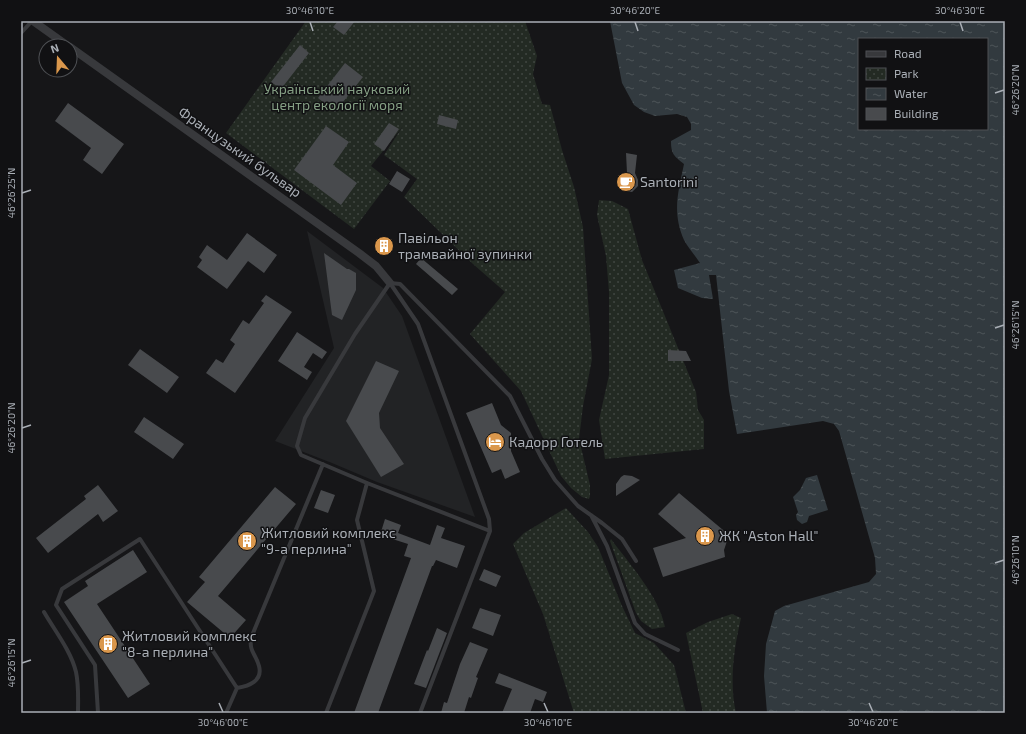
<svg xmlns="http://www.w3.org/2000/svg" width="1026" height="734" viewBox="0 0 1026 734" font-family="'Exo 2',sans-serif">
<defs>
<pattern id="park-dots" width="8" height="8" patternUnits="userSpaceOnUse"><rect width="8" height="8" fill="#232a23"/><path d="M2 2h.1M6 6h.1" fill="none" stroke="#404641" stroke-width="1.8" stroke-linecap="round"/></pattern>
<pattern id="water-ripples" width="26" height="14" patternUnits="userSpaceOnUse"><rect width="26" height="14" fill="#323a3f"/><path d="M2 4q2-2 4 0t4 0M15 11q2-2 4 0t4 0" fill="none" stroke="#4d5458"/></pattern>
</defs>
<rect width="100%" height="100%" fill="#161618"/>
<path fill="#222325" d="M307 231 383 288 402 316 475 517 377 482 332 463 275 441 334 348Z"/>
<path fill="url(#park-dots)" d="M306 21H525L537 56 533 74 542 104 550 105 562 150 574 187 583 227 592 359 583 406 579 439 590 485V496L589 499 582 497 571 488 561 476 521 391 470 334 505 292 473 264 404 197 417 179 384 155 403 126 371 166 390 181 354 229 226 133Z
M599 200 612 201 628 209 642 260 696 392 698 410 704 420V449L605 459 599 420 609 375V292L606 256 597 215Z
M566 508 588 532 598 547 622 606 635 633 654 643 674 665 686 713H574L543 614 513 544 524 533Z
M611 539C630 565 659 596 665 627L652 629 641 621 636 613 610 541Z
M732 614 741 618C734 648 729 682 736 713H703L686 633 708 622Z"/>
<path fill="url(#water-ripples)" fill-rule="evenodd" d="M610 21H1005V713H767L764 676 766 644 775 611 784 606 869 582 876 574 875 558 839 431 834 424 823 421 737 434 729 391 716 275H709L713 299 702 298 678 288 674 270 700 263C695 255 688 248 684 240 672 212 678 193 684 164 674 156 671 154 671 141L691 130V124L687 117 677 114 655 116 644 112 634 105 622 83ZM859 39H987V129H859Z
M817 475 828 510 809 516 807 522 802 524 797 520 796 515 798 512 793 497 800 490 806 478Z"/>
<path fill="#484a4d" d="M338 21H355L344 35 333 27Z
M300 45 309 53 281 89 271 82Z
M345 63 363 77 335 112 318 98Z
M68 103 124 144 102 174 83 160 91 148 55 121Z
M439 115 458 120 456 129 437 124Z
M389 123 399 129 384 151 374 144Z
M326 126 349 142 333 165 357 183 341 205 294 170Z
M626 153 637 155 635 173 638 180V186L632 192 626 191 621 186 623 175 627 173Z
M397 171 410 179 402 192 389 184Z
M247 233 277 255 264 273 248 261 227 289 197 267 202 260 199 257 207 245 227 260Z
M324 253 347 269H349L356 273V290L342 320 332 315Z
M421 258 458 289 452 295 416 264Z
M266 295 292 312 235 393 206 373 216 359 223 363 235 344 230 340 243 320 249 324 264 303 261 301Z
M297 332 327 352 322 359 313 353 304 367 312 372 307 380 278 361Z
M140 349 179 377 167 393 128 365Z
M668 350 686 351 691 361H668Z
M376 361 399 371 379 413 380 428 404 464 381 477 346 421Z
M492 403 501 425 511 433V451L520 472 505 479 501 469 492 473 466 413Z
M144 417 184 444 173 459 134 432Z
M624 475 632 476 640 480 616 496V484L621 477Z
M98 485 118 511 103 522 98 514 48 553 36 538 86 499 84 496Z
M275 487 296 504 218 596 246 620 230 638 187 602 205 582 199 577Z
M321 490 335 495 328 513 314 508Z
M679 493 729 535 724 550 725 557 663 577 653 548 686 538 658 514Z
M385 519 401 525 398 533 430 545 437 525 445 528 441 538 465 546 457 568 436 560 433 566H432L378 713H354L411 558 404 556 408 544 380 535Z
M133 550 147 572 97 604 150 684 128 698 64 602 88 586 85 581Z
M484 569 501 576 496 587 479 580Z
M480 608 501 615 493 636 472 628Z
M437 628 447 633 426 688 414 684 427 650 428 651Z
M470 642 488 649 476 677 478 678 471 698 469 697 464 713H441L444 702 447 703 460 664Z
M499 673 547 692 543 702 535 699 530 713H502L512 689 495 683Z"/>
<g fill="none" stroke-linecap="round" stroke-linejoin="round">
<path stroke="#38393c" stroke-width="4" d="M21 33 32 21
M390 283 418 324 489 519 490 531 420 713
M390 283 355 334 305 418 297 446 301 455 367 483 490 531
M390 283 400 284 510 396 542 459 555 480 578 506 602 523 622 539 636 561
M591 515 607 546 635 623 645 634 678 650
M44 612C55 631 71 651 76 672 79 686 78 700 78 713
M237 688C249 686 263 681 259 666 256 654 249 652 251 638L323 464
M98 713 95 665 56 605 62 589 140 539 237 688
M226 713 237 688
M326 713 374 591 357 520 367 483"/>
<path stroke="#38393c" stroke-width="8" d="M33 21 68 46
M70 47 359 253 376 266 390 283"/>
</g>
<path fill="none" stroke="#aaafb6" stroke-width="1.5" d="M310 22 313 31M635 22 638 31M960 22 963 31M995 93 1004 90M22 193 31 190M995 328 1004 325M22 428 31 425M995 563 1004 560M22 663 31 660M219 703 223 712M544 703 548 712M869 703 873 712"/>
<defs>
<symbol id="cafe-disc" viewBox="-11 -11 22 22"><circle r="9.5" fill="#da974c" stroke="#111113"/><path d="M-5.5-4.5H6V0H3Q3 3.5 0 3.5H-2.5Q-5.5 3.5-5.5 0ZM3-3.2v2h1.7v-2ZM-6 4.5H4V6H-6Z" fill="#fff"/></symbol>
<symbol id="building-disc" viewBox="-11 -11 22 22"><circle r="9.5" fill="#da974c" stroke="#111113"/><path d="M-4-6H4V6H1V3H-1V6H-4ZM-2.5-4.3h1.7v1.8h-1.7ZM.8-4.3h1.7v1.8H.8ZM-2.5-1h1.7V.8h-1.7ZM.8-1h1.7V.8H.8Z" fill="#fff"/></symbol>
<symbol id="hotel-disc" viewBox="-11 -11 22 22"><circle r="9.5" fill="#da974c" stroke="#111113"/><path d="M-6-4.5h1.5V1H6V5H4.5V3h-9V5H-6ZM-4 0a1.8 1.8 0 1 1 3.6 0ZM.5 0V-2.5h3Q6-2.5 6 0Z" fill="#fff"/></symbol>
</defs>
<g fill-rule="evenodd">
<use href="#cafe-disc" x="615" y="171" width="22" height="22"/>
<use href="#building-disc" x="373" y="235" width="22" height="22"/>
<use href="#hotel-disc" x="484" y="431" width="22" height="22"/>
<use href="#building-disc" x="694" y="525" width="22" height="22"/>
<use href="#building-disc" x="236" y="530" width="22" height="22"/>
<use href="#building-disc" x="97" y="633" width="22" height="22"/>
</g>
<g text-anchor="middle" stroke-width="3" stroke-linejoin="round" paint-order="stroke">
<g font-size="14" fill="#859f84" stroke="#111113">
<text x="337" y="94">Український науковий<tspan x="337" dy="16">центр екології моря</tspan></text>
</g>
<g font-size="14" fill="#aaafb6" stroke="#111113">
<text transform="translate(240 152) rotate(35)" y="5">Французький бульвар</text>
</g>
<g font-size="14" fill="#aaafb6" stroke="#111113" text-anchor="start">
<text x="640" y="187">Santorini</text>
<text x="398" y="243">Павільон<tspan x="398" dy="16">трамвайної зупинки</tspan></text>
<text x="509" y="447">Кадорр Готель</text>
<text x="261" y="538">Житловий комплекс<tspan x="261" dy="16">"9-а перлина"</tspan></text>
<text x="719" y="541">ЖК "Aston Hall"</text>
<text x="122" y="641">Житловий комплекс<tspan x="122" dy="16">"8-а перлина"</tspan></text>
</g>
</g>
<rect width="1026" height="734" fill="none" stroke="#111113" stroke-width="44"/>
<rect x="858" y="38" width="130" height="92" fill="#111113" stroke="#4e5054"/>
<rect x="866" y="51" width="20" height="6" fill="#38393c" stroke="#4e5054"/>
<text x="894" y="58" font-size="12" fill="#aaafb6">Road</text>
<rect x="866" y="68" width="20" height="12" fill="url(#park-dots)" stroke="#4e5054"/>
<text x="894" y="78" font-size="12" fill="#aaafb6">Park</text>
<rect x="866" y="88" width="20" height="12" fill="url(#water-ripples)" stroke="#4e5054"/>
<text x="894" y="98" font-size="12" fill="#aaafb6">Water</text>
<rect x="866" y="108" width="20" height="12" fill="#484a4d" stroke="#4e5054"/>
<text x="894" y="118" font-size="12" fill="#aaafb6">Building</text>
<g transform="translate(58 58) rotate(341)"><circle r="19" fill="#111113" stroke="#4e5054"/>
<path d="M0-3L7 15L0 10L-7 15Z" fill="#da974c"/>
<text y="-6" font-size="11" font-weight="bold" text-anchor="middle" fill="#aaafb6">N</text>
</g>
<rect x="22" y="22" width="982" height="690" fill="none" stroke="#aaafb6" stroke-width="1.5"/>
<g font-size="10" text-anchor="middle" fill="#aaafb6">
<text x="310" y="14">30°46'10"E</text>
<text x="635" y="14">30°46'20"E</text>
<text x="960" y="14">30°46'30"E</text>
<text transform="translate(1015 90) rotate(-90)" y="4">46°26'20"N</text>
<text transform="translate(11 193) rotate(-90)" y="4">46°26'25"N</text>
<text transform="translate(1015 325) rotate(-90)" y="4">46°26'15"N</text>
<text transform="translate(11 428) rotate(-90)" y="4">46°26'20"N</text>
<text transform="translate(1015 560) rotate(-90)" y="4">46°26'10"N</text>
<text transform="translate(11 663) rotate(-90)" y="4">46°26'15"N</text>
<text x="223" y="726">30°46'00"E</text>
<text x="548" y="726">30°46'10"E</text>
<text x="873" y="726">30°46'20"E</text>
</g>
</svg>
